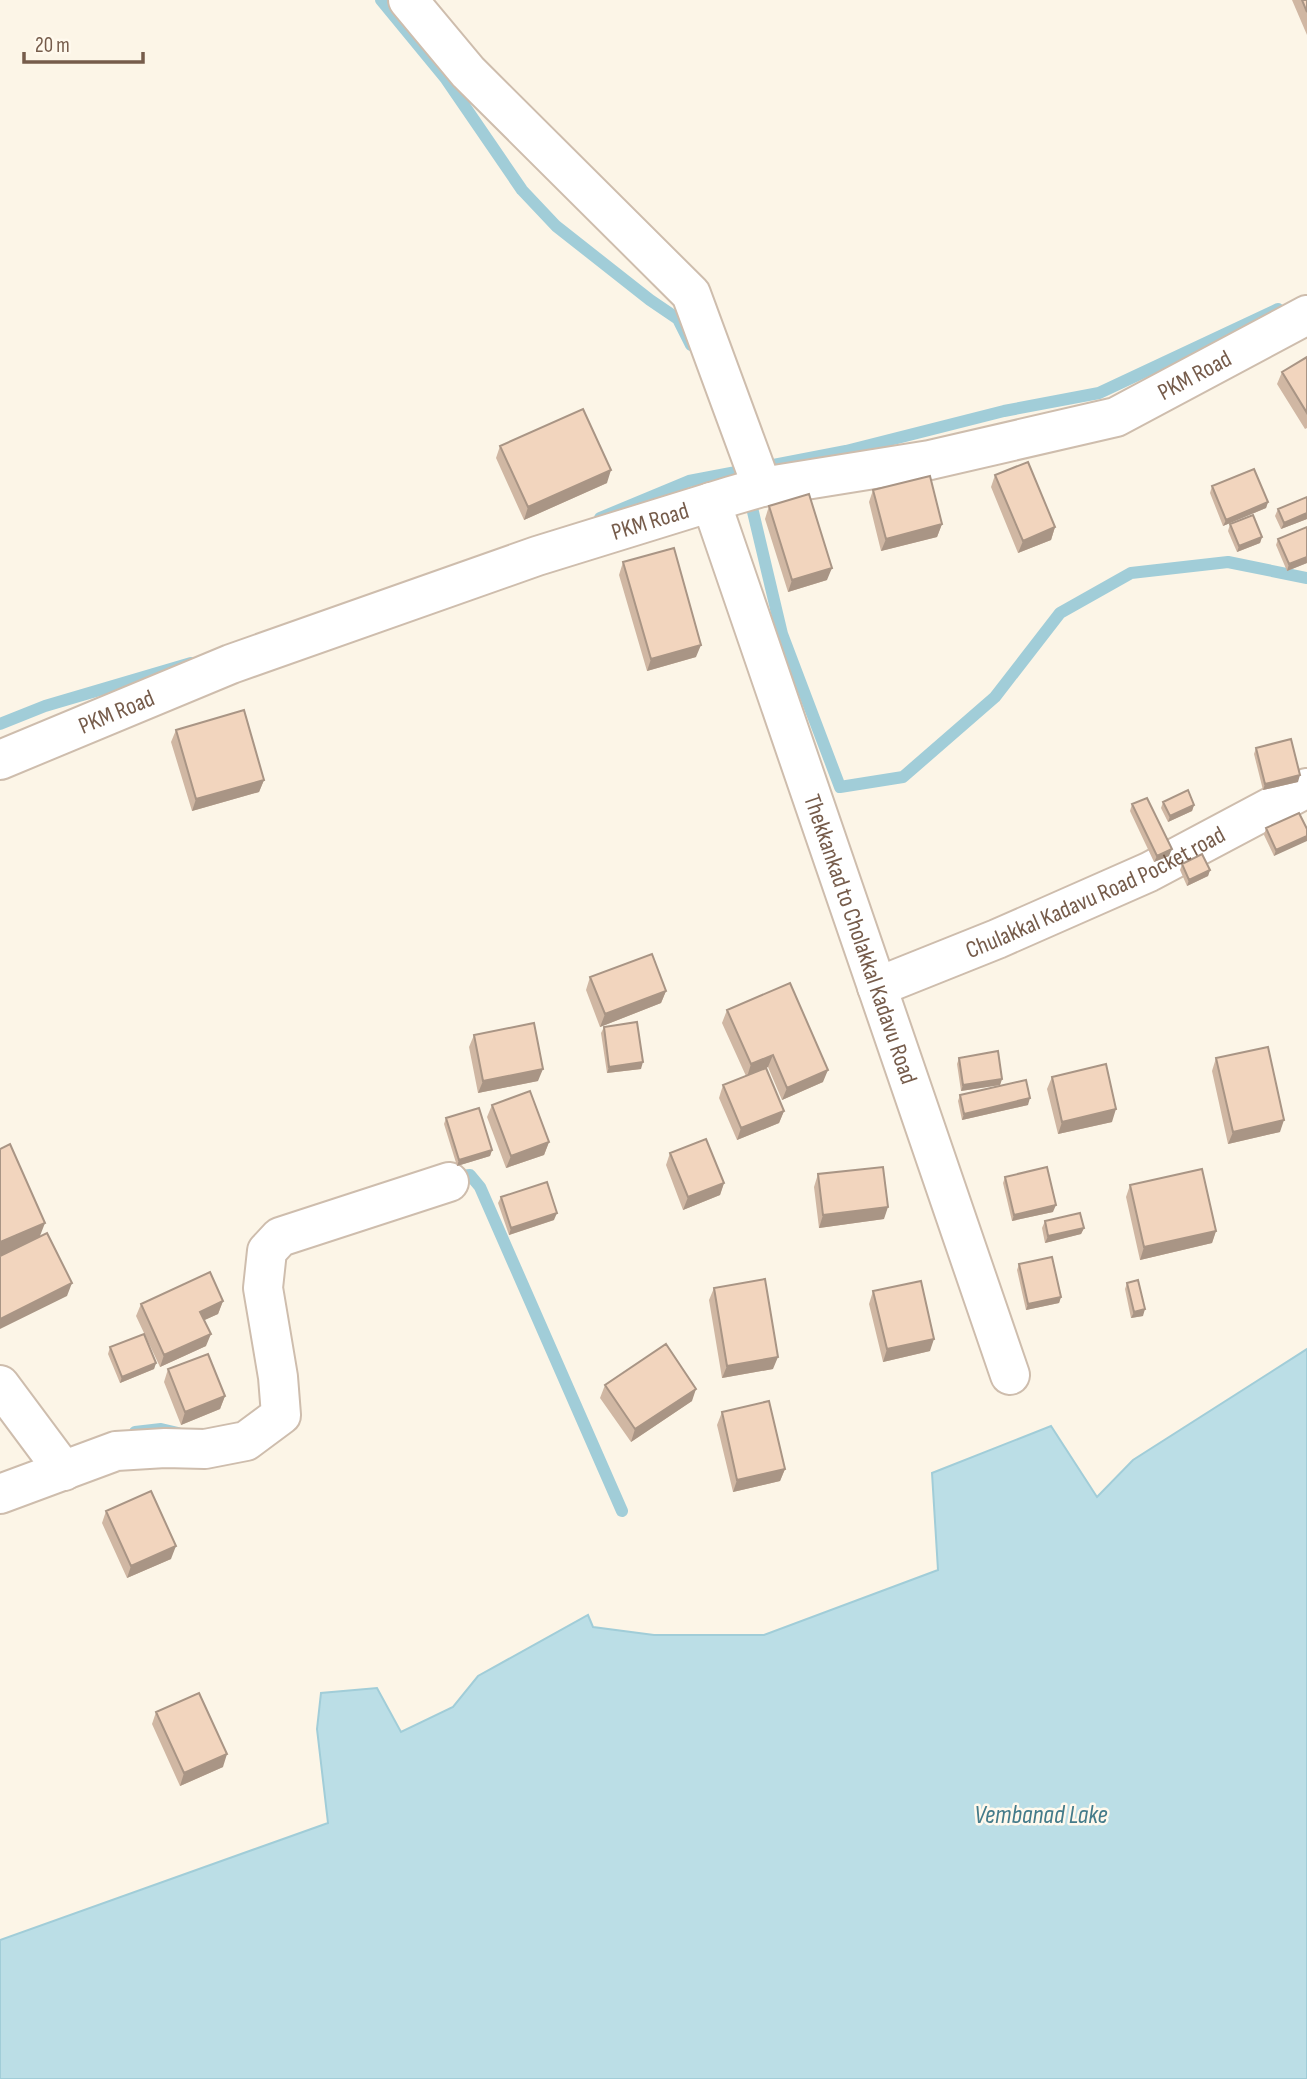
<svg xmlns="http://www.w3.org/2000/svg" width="1307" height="2079" viewBox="0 0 1307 2079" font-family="'Sofia Sans Condensed',sans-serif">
<rect width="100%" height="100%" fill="#fcf5e7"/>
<path fill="#bbdee6" stroke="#a1cdd8" stroke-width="2" d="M1307 1349V2079H0V1940L328 1823 317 1729 321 1693 377 1688 401 1732 453 1707 478 1676 588 1615 593 1627 654 1635H764L938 1570 932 1473 1051 1426 1097 1497 1133 1460Z"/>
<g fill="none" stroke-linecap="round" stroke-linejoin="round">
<path stroke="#a1cdd8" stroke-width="12" d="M381 0 446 79 522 190 556 226 650 300 678 319 691 345
M749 495 782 634 840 787 903 777 995 697 1060 613 1131 573 1228 562 1307 578
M600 518 689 481 846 451 1004 411 1099 393 1278 309
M0 724 45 706 191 663
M451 1177 470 1175 480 1187 622 1511
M135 1432 161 1429 178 1433"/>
<defs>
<g id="minor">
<path d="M408 0 468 72 691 294 762 487"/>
<path id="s1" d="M711 502 1010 1375"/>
<path id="s2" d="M0 760 231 664 537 556 731 496 762 487 930 460 1116 417 1307 315"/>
<path id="s3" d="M877 987 997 939 1149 872 1307 788"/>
<path d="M0 1385 64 1471"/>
<path d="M0 1494 116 1451 165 1448 205 1449 246 1441 281 1415 278 1377 263 1288 267 1251 280 1237 449 1182"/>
</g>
</defs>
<use href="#minor" stroke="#cebdad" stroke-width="42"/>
<use href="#minor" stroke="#fff" stroke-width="38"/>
</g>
<path fill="#d0b7a3" d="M1292 0H1307V35Z
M1307 357V428L1305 429 1277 384 1282 372Z
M500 446 607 483 524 520 496 458Z
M995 475 1055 527 1051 540 1018 553 991 487Z
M1212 486 1268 502 1266 508 1223 526 1210 493Z
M873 490 942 524 937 537 881 551 869 502Z
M1307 497V519L1281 529 1275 516 1278 509Z
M769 506 827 580 788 592 765 519Z
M1230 524 1262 537 1260 543 1237 552 1228 531Z
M1307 527V563L1287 571 1276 545 1278 539Z
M623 562 696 657 647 671 619 575Z
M176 730 264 780 259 792 192 811 171 742Z
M1256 748 1298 782 1263 790 1254 754Z
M1163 802 1194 805 1192 811 1168 822 1161 808Z
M1132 804 1169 856 1154 862 1130 811Z
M1266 828 1307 829 1274 856 1264 835Z
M1182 864 1210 870 1208 876 1187 886 1180 870Z
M590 977 666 991 661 1003 600 1027 586 990Z
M727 1010 823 1082 782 1100 768 1067 766 1068 784 1111 779 1123 737 1140 719 1098 723 1085 746 1076 722 1023Z
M604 1027 641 1069 607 1073 601 1033Z
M474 1035 538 1081 478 1093 469 1047Z
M959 1058 1002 1079 1000 1085 961 1091 957 1064Z
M1216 1058 1280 1132 1228 1144 1212 1071Z
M1052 1077 1112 1122 1058 1134 1047 1089Z
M960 1095 1028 1105 962 1120 958 1101Z
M492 1105 549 1142 544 1155 506 1168 487 1117Z
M446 1118 492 1150 490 1156 457 1166 444 1124Z
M670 1153 724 1183 720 1195 683 1210 666 1165Z
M818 1174 884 1219 819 1228 814 1187Z
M1005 1177 1053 1212 1012 1221 1003 1183Z
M1130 1185 1216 1231 1212 1243 1140 1260 1126 1197Z
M501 1197 554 1220 509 1235 498 1203Z
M1045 1221 1084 1228 1081 1234 1045 1243 1042 1228Z
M1019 1264 1061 1297 1059 1303 1026 1310 1017 1270Z
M1127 1283 1143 1316 1131 1318 1125 1289Z
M714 1288 773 1369 722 1378 709 1300Z
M873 1291 930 1351 883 1362 869 1304Z
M223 1301 218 1314 204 1320 206 1346 160 1367 136 1316 141 1304Z
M110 1347 156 1363 154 1369 120 1383 108 1354Z
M168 1369 225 1396 220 1409 181 1425 164 1382Z
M605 1385 692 1401 631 1442 600 1398Z
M722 1412 785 1469 780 1481 733 1492 717 1425Z
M106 1511 171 1559 127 1578 102 1523Z
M156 1712 223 1767 180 1786 152 1724Z"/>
<path fill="#a99585" d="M611 470 607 483 524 520 528 507Z
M1268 502 1266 508 1223 526 1226 520Z
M1307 513V519L1281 529 1284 523Z
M942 524 937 537 881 551 886 539Z
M1055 527 1051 540 1018 553 1023 541Z
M1262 537 1260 543 1237 552 1239 546Z
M1307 557V563L1287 571 1289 564Z
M832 568 827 580 788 592 792 580Z
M701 645 696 657 647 671 651 659Z
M1300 775 1298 782 1263 790 1265 784Z
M264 780 259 792 192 811 196 799Z
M1194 805 1192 811 1168 822 1170 816Z
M1307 836V841L1274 856 1276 850Z
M1172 849 1169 856 1154 862 1157 856Z
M1210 870 1208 876 1187 886 1189 880Z
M666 991 661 1003 600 1027 605 1014Z
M773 1055 768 1067 747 1077 751 1064Z
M643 1062 641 1069 607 1073 609 1067Z
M543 1069 538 1081 478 1093 483 1081Z
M828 1070 823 1082 782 1100 787 1088Z
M1002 1079 1000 1085 961 1091 963 1085Z
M1030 1098 1028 1105 962 1120 964 1114Z
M1116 1109 1112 1122 1058 1134 1062 1122Z
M784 1111 779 1123 737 1140 741 1128Z
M1284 1120 1280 1132 1228 1144 1233 1132Z
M549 1142 544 1155 506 1168 511 1156Z
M492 1150 490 1156 457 1166 459 1160Z
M724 1183 720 1195 683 1210 688 1197Z
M1056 1205 1053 1212 1012 1221 1014 1215Z
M888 1207 884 1219 819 1228 823 1215Z
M557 1213 554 1220 509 1235 511 1228Z
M45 1223 38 1241 0 1257V1242Z
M1084 1228 1081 1234 1045 1243 1048 1236Z
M1216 1231 1212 1243 1140 1260 1144 1247Z
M72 1283 67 1296 0 1329V1319Z
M1061 1297 1059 1303 1026 1310 1028 1304Z
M223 1301 218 1314 196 1324 200 1312Z
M1145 1309 1143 1316 1131 1318 1134 1312Z
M211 1334 206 1346 160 1367 164 1355Z
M934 1339 930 1351 883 1362 887 1349Z
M778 1357 773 1369 722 1378 727 1366Z
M156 1363 154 1369 120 1383 122 1377Z
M696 1389 692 1401 631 1442 635 1429Z
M225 1396 220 1409 181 1425 185 1412Z
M785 1469 780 1481 733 1492 737 1480Z
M176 1546 171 1559 127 1578 131 1566Z
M227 1754 223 1767 180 1786 184 1773Z"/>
<path fill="#f2d5be" stroke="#a99585" stroke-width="2" d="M1302 0H1307V12Z
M1307 357V413L1282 372Z
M583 409 611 470 528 507 500 446Z
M1028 462 1055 527 1023 541 995 475Z
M1254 469 1268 502 1226 520 1212 486Z
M930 476 942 524 886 539 873 490Z
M809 494 832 568 792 580 769 506Z
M1307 497V513L1284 523 1278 509Z
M1253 515 1262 537 1239 546 1230 524Z
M1307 527V557L1289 564 1278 539Z
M674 548 701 645 651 659 623 562Z
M244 710 264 780 196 799 176 730Z
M1291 739 1300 775 1265 784 1256 748Z
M1188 790 1194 805 1170 816 1163 802Z
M1147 798 1172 849 1157 856 1132 804Z
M1299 813 1307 829V836L1276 850 1266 828Z
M1202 854 1210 870 1189 880 1182 864Z
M652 954 666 991 605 1014 590 977Z
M790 983 828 1070 787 1088 773 1055 751 1064 727 1010Z
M637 1022 643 1062 609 1067 604 1027Z
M534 1023 543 1069 483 1081 474 1035Z
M1268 1047 1284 1120 1233 1132 1216 1058Z
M998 1051 1002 1079 963 1085 959 1058Z
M1106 1064 1116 1109 1062 1122 1052 1077Z
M766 1068 784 1111 741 1128 723 1085Z
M1026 1080 1030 1098 964 1114 960 1095Z
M530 1091 549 1142 511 1156 492 1105Z
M479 1108 492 1150 459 1160 446 1118Z
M706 1139 724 1183 688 1197 670 1153Z
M10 1144 45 1223 0 1242V1149Z
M883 1167 888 1207 823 1215 818 1174Z
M1047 1167 1056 1205 1014 1215 1005 1177Z
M1202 1169 1216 1231 1144 1247 1130 1185Z
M547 1182 557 1213 511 1228 501 1197Z
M1080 1213 1084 1228 1048 1236 1045 1221Z
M47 1233 72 1283 0 1319V1256Z
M1052 1257 1061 1297 1028 1304 1019 1264Z
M210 1272 223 1301 200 1312 211 1334 164 1355 141 1304Z
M765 1279 778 1357 727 1366 714 1288Z
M1138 1280 1145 1309 1134 1312 1127 1283Z
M921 1281 934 1339 887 1349 873 1291Z
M144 1334 156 1363 122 1377 110 1347Z
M666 1344 696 1389 635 1429 605 1385Z
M208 1354 225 1396 185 1412 168 1369Z
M769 1401 785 1469 737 1480 722 1412Z
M151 1491 176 1546 131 1566 106 1511Z
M199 1693 227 1754 184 1773 156 1712Z"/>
<g text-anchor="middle" stroke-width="5" stroke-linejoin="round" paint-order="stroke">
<g font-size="24" fill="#765c4b" stroke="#fff9ed">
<text dy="8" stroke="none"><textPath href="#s2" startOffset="1260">PKM Road</textPath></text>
<text dy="8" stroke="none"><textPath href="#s2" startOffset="693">PKM Road</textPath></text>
<text dy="8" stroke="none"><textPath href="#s2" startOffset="126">PKM Road</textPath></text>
<text dy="8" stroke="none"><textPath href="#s3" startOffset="238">Chulakkal Kadavu Road Pocket road</textPath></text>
<text dy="8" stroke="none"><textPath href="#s1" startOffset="462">Thekkankad to Cholakkal Kadavu Road</textPath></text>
</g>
<g font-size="26" font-style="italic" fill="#447b8a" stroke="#fff9ed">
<text x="1041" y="1823">Vembanad Lake</text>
</g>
</g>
<path d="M24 52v10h119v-10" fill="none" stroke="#765c4b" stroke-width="3.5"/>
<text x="35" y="52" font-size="21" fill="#765c4b" stroke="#fff9ed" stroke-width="5" paint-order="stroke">20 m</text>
</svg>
